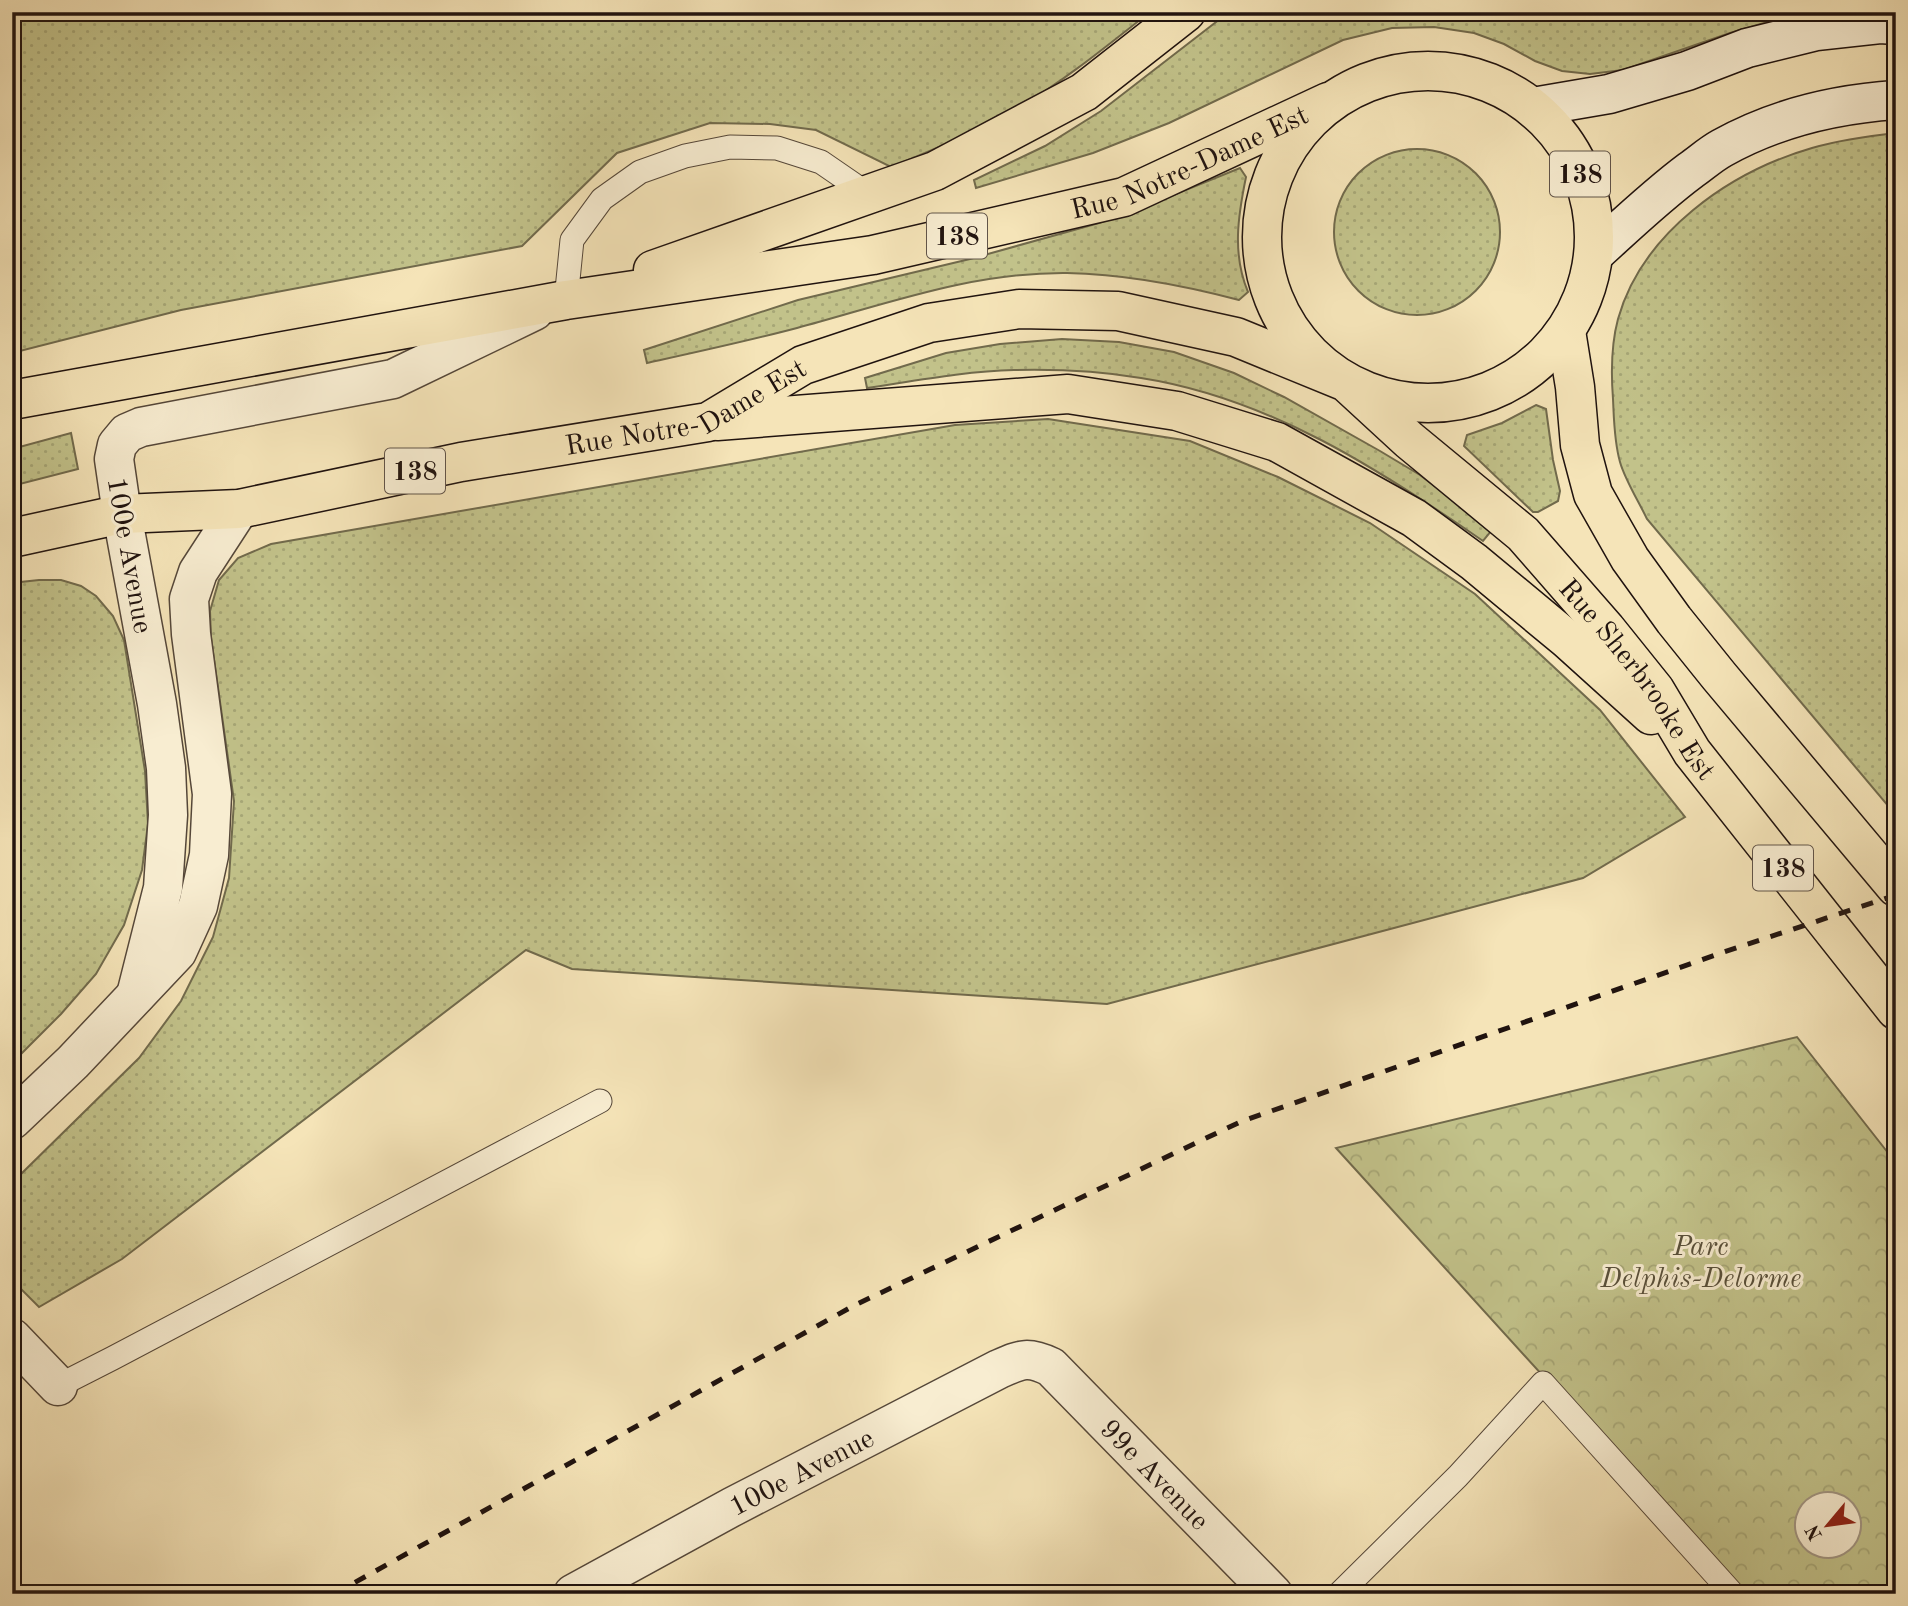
<svg xmlns="http://www.w3.org/2000/svg" width="1908" height="1606" viewBox="0 0 1908 1606" font-family="'Old Standard TT',serif">
<defs>
<pattern id="grass-dots" width="8" height="8" patternUnits="userSpaceOnUse" patternTransform="scale(1.75)"><rect width="8" height="8" fill="#c2c28a"/><path d="M2 2h.1M6 6h.1" fill="none" stroke="#a6a676" stroke-width="1.8" stroke-linecap="round"/></pattern>
<pattern id="forest-crowns" width="20" height="18" patternUnits="userSpaceOnUse" patternTransform="scale(1.75)"><rect width="20" height="18" fill="#c2c28a"/><path d="M2 6a3 3 0 1 1 6 0M12 15a3 3 0 1 1 6 0" fill="none" stroke="#a6a676"/></pattern>
</defs>
<rect width="100%" height="100%" fill="#f5e4b8"/>
<filter id="stains"><feTurbulence type="fractalNoise" baseFrequency=".00286" numOctaves="4"/><feColorMatrix values="0 0 0 0 .2 0 0 0 0 .09 0 0 0 0 .02 0 0 0 .5 -.17"/></filter>
<radialGradient id="worn" r=".72"><stop offset=".6" stop-color="#630" stop-opacity="0"/><stop offset="1" stop-color="#630" stop-opacity=".3"/></radialGradient>
<path fill="url(#grass-dots)" stroke="#716a4c" stroke-width="2" d="M12 12H1150C1109 44 1068 78 1023 105 981 130 936 149 891 167L816 130 770 124 710 123 617 153 522 246 181 310 12 353Z
M1229 12H1802L1730 33 1623 70 1590 74 1562 71 1535 61 1504 44 1474 33 1434 27 1392 28 1343 40 1169 123 1093 153 976 188 974 180 1045 146 1101 111Z
M1896 133V802L1889 807 1647 519C1639 502 1625 480 1620 462 1614 441 1614 419 1613 399 1611 373 1611 345 1618 319 1642 233 1729 172 1812 148 1840 140 1868 136 1896 133Z
M1334 232a83 83 0 1 1 166 0a83 83 0 1 1-166 0Z
M1240 168 1246 177C1238 216 1232 254 1248 292L1239 300C1182 285 1126 274 1067 273 972 272 887 304 797 328 748 341 697 352 647 363L644 350 798 300 970 259 1099 223 1156 202Z
M1062 339 1119 342 1174 352 1234 373 1284 397 1380 451 1420 475 1492 530 1483 541C1379 469 1269 398 1141 378 1100 371 1057 369 1014 370 967 371 914 381 867 388L865 378 946 353 1000 344Z
M1536 405 1546 409 1553 460 1560 491 1558 501 1538 512H1533L1464 446 1467 435 1502 423Z
M1048 419 1190 441 1278 477 1370 523 1475 594 1600 710 1685 817 1583 878 1107 1004 572 969 526 950 122 1259 39 1307 14 1282 12 1278V1186L17 1178 139 1058 181 1001 213 937 229 878 234 801 211 638 210 611 219 580 238 558 271 544 955 425Z
M71 433 78 469 12 486V449Z
M39 580H61L81 586 96 596 113 616 124 640 145 771 148 824 142 870 124 925 96 974 61 1014 12 1063V583Z"/>
<path fill="url(#forest-crowns)" stroke="#716a4c" stroke-width="2" fill-rule="evenodd" d="M1797 1037 1896 1163V1594H1741L1336 1148ZM1806 1504H1848V1546H1806Z"/>
<g fill="none" stroke-linecap="round" stroke-linejoin="round">
<defs>
<path id="lane" d="M566 300 572 240 602 199 640 172 685 156 730 147 777 148 821 162 869 195
M58 1386 113 1358 600 1101
M1339 1594 1458 1476 1543 1383 1733 1594"/>
<g id="street">
<path d="M136 995 163 888 168 815 166 768 157 704 122 514 114 459 117 445 127 433 141 427 393 379 534 311"/>
<path d="M12 1120 73 1062 177 952 198 906 209 855 212 794 191 634 189 599 198 572 239 509"/>
<path d="M12 1338 58 1386"/>
<path id="s1" d="M573 1594 732 1507 999 1369C1022 1359 1028 1356 1051 1367L1273 1594"/>
</g>
<path id="secondary" d="M1533 107 1609 94 1687 71 1747 48 1816 31 1880 24 1896 25
M1594 254C1626 225 1656 196 1691 170 1701 163 1711 154 1722 148 1774 119 1836 104 1896 100"/>
<g id="primary">
<circle cx="1428" cy="237" r="166"/>
<path d="M653 270 935 171 1084 92 1186 12"/>
<path d="M1566 331 1575 387 1580 445 1593 494 1630 559 1674 620 1719 676 1896 887"/>
<path id="s2" d="M12 400 566 300 873 255 1124 197 1328 102"/>
<path d="M717 421 1068 394 1177 411 1277 442 1414 518 1474 562 1568 640 1651 715"/>
<path id="s3" d="M12 538 122 514 239 509 461 462 708 422 803 365 929 323 1019 309 1118 311 1236 337 1346 382 1409 440 1523 534 1606 629 1655 690 1692 752 1896 1010"/>
</g>
</defs>
<use href="#lane" stroke="#554739" stroke-width="25"/>
<use href="#street" stroke="#554739" stroke-width="41"/>
<use href="#secondary" stroke="#20130f" stroke-width="41"/>
<use href="#primary" stroke="#20130f" stroke-width="41"/>
<use href="#lane" stroke="#f8edd1" stroke-width="23"/>
<use href="#street" stroke="#f8edd1" stroke-width="38"/>
<use href="#secondary" stroke="#f8edd1" stroke-width="38"/>
<use href="#primary" stroke="#f5e4b8" stroke-width="38"/>
<path stroke="#20130f" stroke-width="5" stroke-dasharray="12 12" stroke-linecap="butt" d="M334 1594 855 1305 1240 1122 1724 952 1896 895"/>
</g>
<g text-anchor="middle" stroke-width="6" stroke-linejoin="round" paint-order="stroke">
<g fill="#f8edd1" stroke="#615449" stroke-width="2">
<rect x="1550" y="151.5" width="60" height="45" rx="5"/>
<rect x="927" y="213.5" width="60" height="45" rx="5"/>
<rect x="385" y="448.5" width="60" height="45" rx="5"/>
<rect x="1753" y="845.5" width="60" height="45" rx="5"/>
</g>
<g font-size="26" font-weight="bold" fill="#20130f">
<text x="1580" y="183">138</text>
<text x="957" y="245">138</text>
<text x="415" y="480">138</text>
<text x="1783" y="877">138</text>
</g>
<g font-size="28" fill="#20130f" stroke="#f8edd1">
<text dy="10" stroke="none"><textPath href="#s2" startOffset="1204">Rue Notre-Dame Est</textPath></text>
<text dy="10" stroke="none"><textPath href="#s3" startOffset="690">Rue Notre-Dame Est</textPath></text>
<text transform="translate(131 555) rotate(80)" y="10">100e Avenue</text>
<text dy="10" stroke="none"><textPath href="#s3" startOffset="1799">Rue Sherbrooke Est</textPath></text>
<text dy="10" stroke="none"><textPath href="#s1" startOffset="259">100e Avenue</textPath></text>
<text dy="10" stroke="none"><textPath href="#s1" startOffset="686">99e Avenue</textPath></text>
</g>
<g font-size="28" font-style="italic" fill="#59503a" stroke="#f8edd1">
<text x="1701" y="1255">Parc<tspan x="1701" dy="32">Delphis-Delorme</tspan></text>
</g>
</g>
<rect width="1908" height="1606" fill="none" stroke="#f5e4b8" stroke-width="42"/>
<rect x="14" y="14" width="1880" height="1578" fill="none" stroke="#20130f" stroke-width="3.5"/>
<rect x="21" y="21" width="1866" height="1564" fill="none" stroke="#20130f" stroke-width="2"/>
<g transform="translate(1828 1525) rotate(241)"><circle r="33" fill="#f8edd1" stroke="#a29683" stroke-width="2"/>
<path d="M0-5L12 26L0 18L-12 26Z" fill="#8f2418"/>
<text y="-10" font-size="19" font-weight="bold" text-anchor="middle" fill="#20130f">N</text>
</g>
<rect width="100%" height="100%" filter="url(#stains)"/>
<rect width="100%" height="100%" fill="url(#worn)"/>
</svg>
